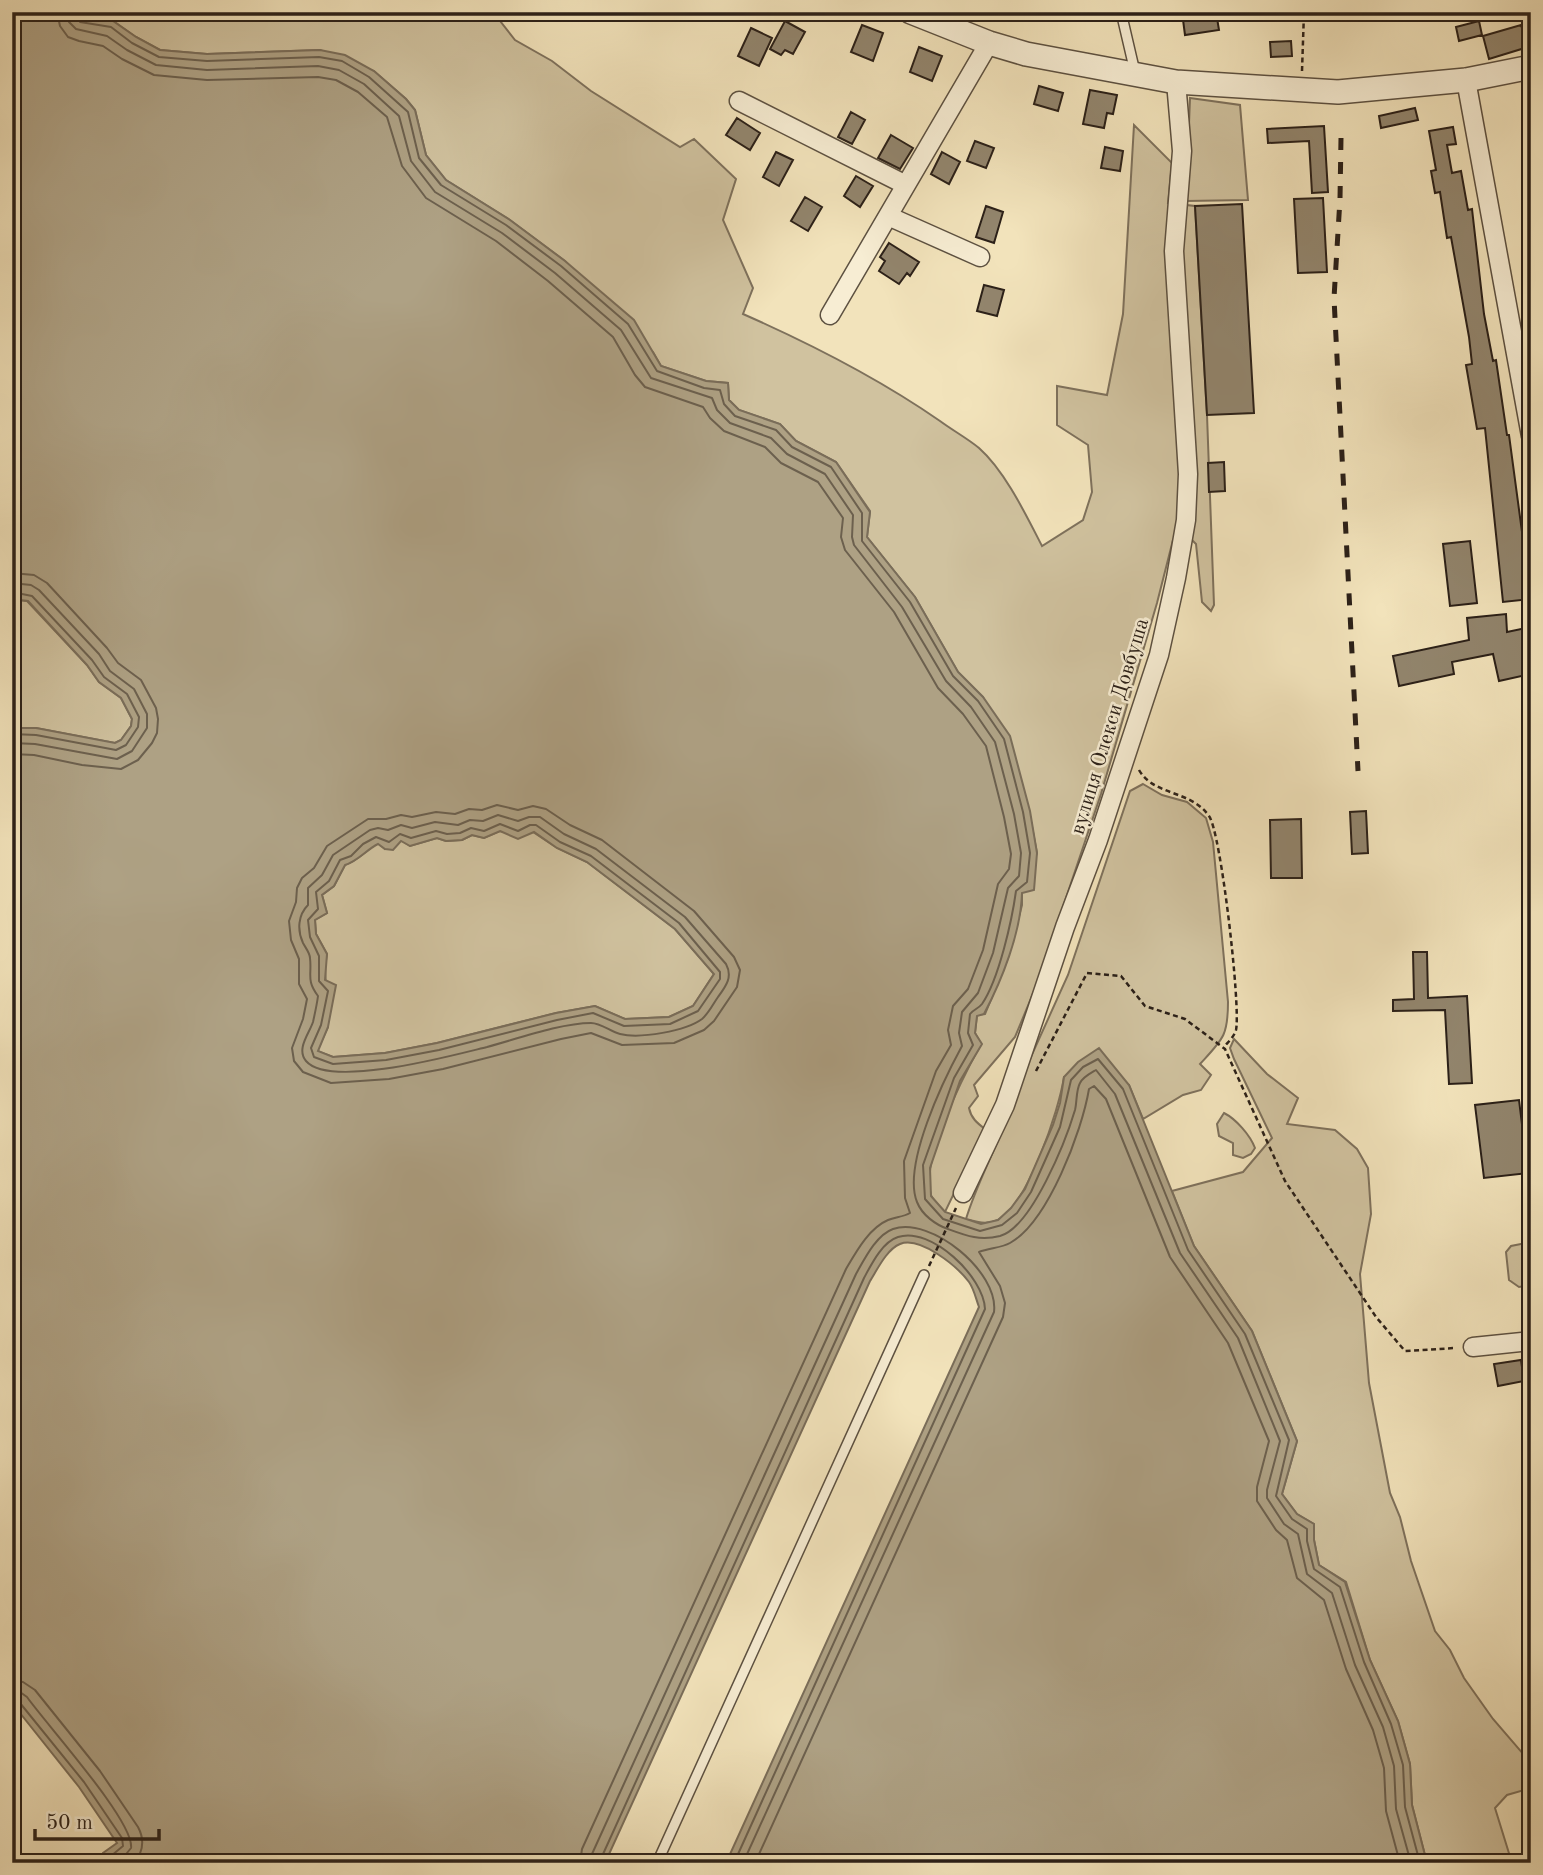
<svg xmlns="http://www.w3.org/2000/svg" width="1543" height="1875" viewBox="0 0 1543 1875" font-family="'Old Standard TT',serif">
<rect width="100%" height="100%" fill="#f2e3bb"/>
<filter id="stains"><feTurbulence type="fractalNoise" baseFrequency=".00286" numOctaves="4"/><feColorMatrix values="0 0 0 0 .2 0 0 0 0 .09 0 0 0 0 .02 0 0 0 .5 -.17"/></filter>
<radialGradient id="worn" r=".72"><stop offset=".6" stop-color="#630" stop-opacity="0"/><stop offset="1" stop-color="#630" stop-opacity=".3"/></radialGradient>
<path fill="#d0c29f" stroke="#7e715c" stroke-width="2" d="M64 12H493L515 40 552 61 591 91 680 147 694 139 736 179 723 220 753 288 743 314C811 344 878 378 940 421 952 430 967 438 979 448 1005 471 1026 515 1042 546L1083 520 1092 492 1088 445 1057 425V386L1107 395 1123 314 1134 125 1172 163 1168 203 1195 206 1207 415 1214 605 1211 611 1202 602 1196 544 1190 538 1176 536 1173 540 1157 603 1101 794 1037 984 1015 1037 974 1085 978 1096 969 1108C971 1118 977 1123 985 1129L945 1212C941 1207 933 1201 931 1195 920 1160 964 1075 981 1044L975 1033 977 1015 985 1014 1008 958 1022 905V893L1037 853 1029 811 1023 788 983 697 958 672 915 597 867 537 870 511 836 462 796 441 780 424 739 410 729 400 728 383 706 381 661 366 653 352 565 261 510 220 446 180 426 155 415 110 406 99 374 71 320 50 207 54 160 50 136 37 113 21Z
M1190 98 1240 105 1248 200 1186 201Z
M12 599 27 601 87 665 99 682 121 698 132 719 131 726 121 740 115 743 36 728H12Z
M1143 784 1162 795 1187 802 1206 818 1213 842 1228 1002C1228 1036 1223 1039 1200 1064L1211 1075 1201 1090 1183 1095 1143 1119 1129 1085 1064 1077C1059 1110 1028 1204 998 1220 987 1225 976 1222 966 1219 979 1176 1004 1136 1015 1092L1068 975 1130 791Z
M500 831 533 832 557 848 587 862 675 929 714 974 693 1006 669 1017 625 1019 595 1006 556 1013 437 1043 385 1053 333 1057 317 1051 328 1027 325 967 327 954 316 934 315 920 327 913 322 895 334 886 345 865C358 861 366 850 378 843L385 849 401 840 410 846 437 838 446 841 462 840 472 835 484 838Z
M1234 1039 1267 1074 1298 1098 1287 1124 1335 1130 1357 1149 1368 1168 1371 1214 1360 1274 1369 1383 1390 1493 1400 1517 1411 1561 1435 1631 1450 1650 1464 1678 1493 1719 1531 1763V1788L1507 1795 1495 1808 1512 1863H1427L1412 1805 1410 1764 1398 1721 1370 1660 1346 1582 1319 1565 1314 1540V1524L1297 1514 1282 1494 1297 1441 1252 1331 1194 1246 1172 1191 1243 1172 1272 1138 1234 1059 1230 1048Z
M1224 1113C1236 1119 1250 1135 1255 1148L1251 1154 1243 1158 1233 1155V1143L1219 1136 1217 1124Z
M1526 1243 1531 1246V1285L1519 1287 1509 1280 1506 1252 1511 1246Z"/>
<path fill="#aea184" stroke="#7a6d59" stroke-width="2" fill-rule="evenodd" d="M12 12H64L113 21 136 37 160 50 207 54 320 50 345 55 374 71 406 99 415 110 426 155 446 180 510 220 565 261 634 320 661 366 706 381 728 383 729 400 739 410 780 424 796 441 836 462 870 512 867 537 915 597 958 672 983 697 1010 736 1030 811 1037 853 1034 890 1022 893C1021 932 1002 980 984 1014L977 1016 975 1033 982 1044 960 1081 930 1168 931 1196 945 1212 981 1224 998 1220 1011 1208 1025 1189 1053 1125 1060 1103 1064 1077 1078 1062 1099 1048 1129 1085 1194 1246 1252 1331 1297 1441 1282 1494 1297 1514 1314 1524V1540L1319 1565 1345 1582 1370 1660 1398 1721 1410 1764 1412 1805 1427 1863H726L979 1307C976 1299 974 1289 969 1282 957 1266 920 1236 900 1244 887 1249 877 1270 870 1281L605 1863H104L103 1853 117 1843 79 1787 12 1703V728H36L115 743 121 740 131 726 132 719 121 698 99 682 87 665 28 601 12 599ZM500 831 518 839 534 832 557 848 587 862 675 929 714 974 693 1006 669 1017 625 1019 595 1006 556 1013 437 1043 385 1053 333 1057 318 1051 328 1027 336 985 325 980 327 954 316 934 315 920 327 913 322 895 334 886 345 865C358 861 366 850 378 844L385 849 393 850 401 841 410 846 437 838 446 841 462 840 472 835 484 838Z"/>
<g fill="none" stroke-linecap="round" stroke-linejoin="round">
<path stroke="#6c604e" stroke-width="2" d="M57 12 60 26 68 37 79 41 103 46 122 59 154 75 207 80 318 77 336 80 358 92 387 117 402 166 426 198 496 241 548 281 613 337 635 375 645 387 703 407 710 418 724 431 765 447 781 463 818 482 843 518 841 537 845 550 894 612 938 688 963 714 986 746 1004 817 1011 854 1009 869 998 884 983 950 968 989 953 1006 948 1030 951 1045 936 1071 904 1161 905 1198 910 1213C903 1217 895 1217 888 1220 869 1228 856 1252 846 1269L582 1849 580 1863
M67 12 69 22 76 29 107 36 127 50 156 65 207 70 318 66 339 70 364 84 399 116 411 161 435 192 502 233 555 273 621 330 651 378 712 398 717 410 730 423 771 438 787 454 825 474 853 515 852 537 854 545 902 607 946 681 971 707 995 742 1014 814 1021 853 1019 876 1008 888 993 953 978 993 962 1012 959 1033 962 1046C944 1079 902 1165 917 1202 922 1215 936 1225 948 1229 967 1236 980 1241 1000 1236 1032 1227 1066 1140 1075 1110 1077 1102 1076 1090 1080 1083 1083 1077 1091 1073 1096 1070L1115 1094 1180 1253 1238 1338 1280 1441 1267 1490V1498L1284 1524 1298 1534 1307 1574 1332 1593 1355 1665 1383 1727 1394 1766 1396 1809 1411 1863
M76 12 80 22 111 27 132 43 159 57 207 61 319 57 342 61 369 77 408 112 419 158 441 185 506 225 561 266 628 324 657 371 704 388 720 390 724 404 735 416 776 430 792 447 831 467 862 513V541L910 602 953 676 978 701 1004 739 1023 812 1030 853 1027 882 1016 891C1012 920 999 979 982 1004 978 1009 974 1009 970 1014L968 1033 973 1045 954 1078 923 1165 925 1199 943 1219 980 1231 1002 1225 1017 1213 1031 1192 1060 1127 1071 1080 1083 1067 1098 1059 1123 1089 1188 1250 1245 1334 1289 1440 1276 1496 1292 1519 1307 1529V1541L1314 1569 1340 1587 1364 1662 1391 1724 1403 1765 1405 1807 1420 1863
M12 573 34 575 47 583 107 648 118 663 141 680 156 708 158 719 157 733 152 743 138 760 121 769 82 765 34 755 12 754
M12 583 31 585 39 590 99 654 110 671 134 689 147 714V728L132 751 117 759 35 744 12 743
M12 592 32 596 92 660 104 677 127 694 139 717 138 727 126 745 116 750 36 735 12 734
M497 805 518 810 533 806 546 809 570 825 602 840 694 911 734 957 740 970 737 987 714 1021 704 1030 674 1043 622 1045 591 1033 561 1039 443 1069 389 1079 331 1083 303 1072 294 1061 292 1048 303 1019 307 999 299 984V959L291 940 289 921 296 902 297 888 302 878 314 868 327 846 368 819H386L401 815 412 817 436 812 455 814 469 809 482 810Z
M498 815 518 821 529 817H540L564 834 596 849 685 917 726 964C733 977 726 986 718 997 713 1004 709 1013 702 1019 686 1031 640 1039 620 1034 611 1032 601 1023 591 1023 561 1023 517 1039 487 1047 454 1055 330 1089 306 1061 296 1049 309 1034 313 1022 315 1013 317 1004 318 996 306 980 312 975 310 958 310 953 305 947 303 943 297 930 298 915 308 905V888L322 875 333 855 370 830 378 828 388 830 401 825 412 828 435 822 458 825 470 820 483 821Z
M500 824 518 831 530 825H536L560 842 591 856 679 923 720 972V979L698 1011 670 1024 624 1026 593 1013 557 1020 439 1050 386 1060 333 1064 314 1057 311 1048 321 1025 328 991 319 981V956L310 937 308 920 318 909 316 892 329 881 340 860 351 856 363 844 376 837 389 842 400 834 411 838 436 831 447 834 460 833 471 828 484 831Z
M12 1681 23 1682 35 1690 100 1771 138 1827C145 1840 143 1852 134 1863
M12 1691 20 1692 27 1697C46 1724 135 1822 131 1848L119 1863
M12 1700 20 1703 84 1782 122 1838 123 1846 111 1856V1863
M591 1863 592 1854 856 1274C864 1260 876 1235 893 1229 931 1216 999 1272 994 1312L743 1863
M599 1863 864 1278C871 1265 882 1242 898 1237 931 1226 984 1277 985 1309L734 1863
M755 1863 1003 1317 1005 1303 1000 1286 979 1252C989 1248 1001 1248 1010 1243 1048 1222 1082 1131 1089 1089L1094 1086 1106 1099 1170 1257 1228 1343 1269 1441 1257 1487V1501L1276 1530 1287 1540 1297 1578 1324 1600 1346 1669 1373 1730 1384 1768 1386 1811 1400 1863"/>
</g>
<path fill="#92856d" stroke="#2b2018" stroke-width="2" d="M1182 12H1216L1219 30 1185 35Z
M785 21 805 32 793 54 785 50 781 55 770 49Z
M1479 21 1482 35 1459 41 1456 27Z
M862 25 883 33 873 61 851 52Z
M1521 25 1528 47 1489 59 1483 36Z
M751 28 772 38 759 66 738 56Z
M1291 41 1292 56 1271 57 1270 42Z
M919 47 942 56 932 81 910 72Z
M1039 86 1063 93 1058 111 1034 104Z
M1090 90 1117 95 1113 114 1107 113 1104 128 1083 124Z
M1415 108 1418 120 1381 128 1379 116Z
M851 112 865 120 852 144 838 137Z
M737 118 760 133 750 150 726 135Z
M1324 126 1328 192 1312 193 1309 141 1268 143 1267 129Z
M1453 127 1456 144 1447 145 1452 173 1461 171 1468 210 1472 209 1484 314 1493 361 1496 360 1507 435H1509L1531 599 1503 602 1485 428 1477 429 1466 365 1472 364 1469 337 1451 237 1447 238 1440 192 1435 193 1431 171 1436 170 1429 131Z
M891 135 913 148 900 169 878 158Z
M975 141 994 148 986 168 967 161Z
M1105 147 1123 151 1120 171 1101 168Z
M776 152 793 160 779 186 763 177Z
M942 152 960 162 949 184 931 174Z
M856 176 873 186 860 207 844 196Z
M805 197 822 207 808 231 791 221Z
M1323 198 1327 272 1298 273 1294 199Z
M1242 204 1254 413 1207 415 1195 206Z
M986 206 1003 212 994 243 976 237Z
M889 243 919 262 910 276 907 273 899 284 879 271 885 261 880 257Z
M984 285 1004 290 997 316 977 311Z
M1224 462 1225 491 1209 492 1208 463Z
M1470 541 1477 603 1450 606 1443 544Z
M1506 614 1507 632 1526 628 1531 650V674L1499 681 1493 654 1452 662 1454 674 1399 686 1393 656 1469 640 1467 618Z
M1366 811 1368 853 1352 854 1350 812Z
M1301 819 1302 878H1271L1270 820Z
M1413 952H1427L1428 998 1467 996 1472 1083 1449 1084 1445 1010 1393 1011V1000L1414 999Z
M1519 1100 1528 1173 1484 1178 1475 1105Z
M1521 1360 1524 1381 1498 1386 1494 1364Z"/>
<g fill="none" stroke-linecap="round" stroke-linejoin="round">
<defs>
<path id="service" d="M1121 12 1135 72
M657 1863 924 1275"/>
<path id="minor" d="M1466 80 1531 436
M739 101 906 185
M888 216 980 257
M830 315 989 43
M963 1193 1005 1105 1065 927 1098 840 1159 655 1176 578 1186 520 1188 474 1174 251 1182 151 1176 82
M1473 1347 1531 1341"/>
<path id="tertiary" d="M911 12 989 43 1026 54 1176 82 1338 92 1466 80 1531 67"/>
</defs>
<use href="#service" stroke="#5d5141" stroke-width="12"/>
<use href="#minor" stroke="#5d5141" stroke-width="21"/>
<use href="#tertiary" stroke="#5d5141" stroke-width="26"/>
<path stroke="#2b2018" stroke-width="2.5" stroke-dasharray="5 3.5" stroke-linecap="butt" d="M1302 71 1304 12
M1139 770C1154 796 1191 790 1209 816 1221 832 1241 1008 1236 1030 1234 1037 1228 1042 1224 1047
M1036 1071 1087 973 1121 976 1145 1006 1185 1019 1225 1049 1285 1181 1376 1317 1405 1351 1455 1348
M929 1266 956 1208"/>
<use href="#service" stroke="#f7edd3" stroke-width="9"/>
<use href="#minor" stroke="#f7edd3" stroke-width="18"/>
<use href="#tertiary" stroke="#f7edd3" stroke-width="23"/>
<path stroke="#2b2018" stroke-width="5" stroke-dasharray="12 12" stroke-linecap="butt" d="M1341 138 1340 199 1334 298 1358 771"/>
</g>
<g text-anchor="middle" stroke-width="5" stroke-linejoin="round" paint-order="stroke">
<g font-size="21" fill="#2b2018" stroke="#f7edd3">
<text transform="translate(1109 726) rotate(-73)" y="7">вулиця Олекси Довбуша</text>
</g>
</g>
<rect width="1543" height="1875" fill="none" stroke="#f2e3bb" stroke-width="42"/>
<rect x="14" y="14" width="1515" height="1847" fill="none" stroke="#2b2018" stroke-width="3.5"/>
<rect x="21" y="21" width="1501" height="1833" fill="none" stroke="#2b2018" stroke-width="2"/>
<path d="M35 1829v10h124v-10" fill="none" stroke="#2b2018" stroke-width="3.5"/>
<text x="46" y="1829" font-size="21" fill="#2b2018" stroke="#f7edd3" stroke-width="5" paint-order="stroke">50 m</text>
<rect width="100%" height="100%" filter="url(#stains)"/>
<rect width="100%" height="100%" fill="url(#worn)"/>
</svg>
